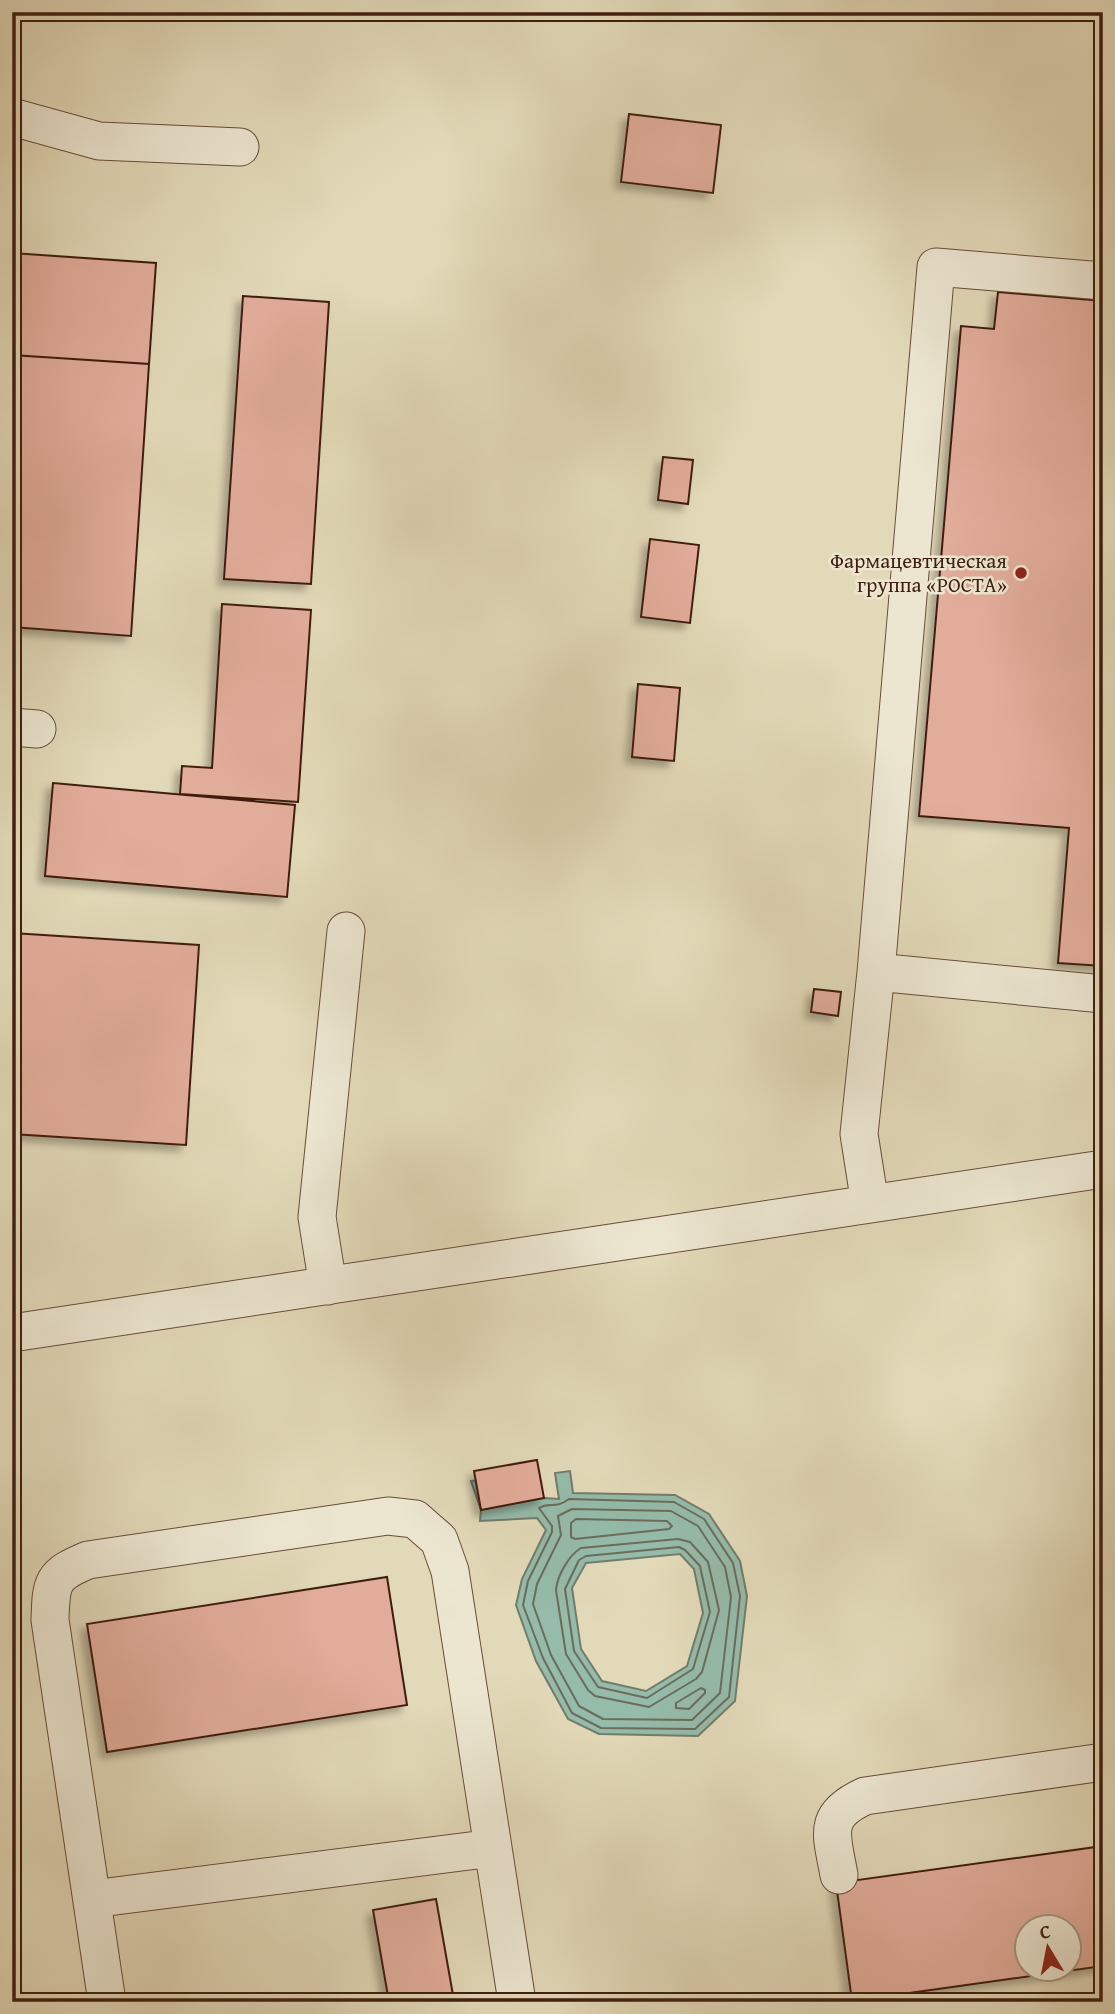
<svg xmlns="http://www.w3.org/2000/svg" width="1115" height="2014" viewBox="0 0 1115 2014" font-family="'Gentium Book Plus',serif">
<defs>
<filter id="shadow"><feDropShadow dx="-6" dy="6" stdDeviation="3.5" flood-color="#0004"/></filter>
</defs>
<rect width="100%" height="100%" fill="#e2d9b8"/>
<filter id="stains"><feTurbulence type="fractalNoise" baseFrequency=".00286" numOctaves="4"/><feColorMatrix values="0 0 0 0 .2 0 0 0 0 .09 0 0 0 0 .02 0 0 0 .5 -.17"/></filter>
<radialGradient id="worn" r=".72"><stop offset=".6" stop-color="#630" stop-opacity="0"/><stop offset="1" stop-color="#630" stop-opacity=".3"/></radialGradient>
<path fill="#95bbaa" stroke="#737c6c" stroke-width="2" fill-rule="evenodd" d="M570 1471 573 1493 675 1495 709 1514 740 1561 747 1596 735 1701 698 1736 599 1734 568 1719 536 1661 516 1605 522 1579 546 1530 537 1518 480 1521 481 1510 471 1481 493 1478 500 1506 544 1498 559 1499 555 1473ZM680 1554 694 1569 703 1613 687 1666 646 1691 602 1681 581 1649 572 1588 586 1563Z"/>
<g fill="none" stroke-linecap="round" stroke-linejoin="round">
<path stroke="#6b6c5c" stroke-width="2" d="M569 1499 674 1502 704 1519 733 1563 740 1596 729 1697 695 1729 601 1728 572 1713 543 1658 523 1605 528 1581 552 1532V1526L539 1508C551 1501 554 1510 569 1499Z
M572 1509 671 1511 698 1526 725 1567 731 1597 720 1693 692 1720 603 1719 579 1706 551 1655 533 1604 537 1584 561 1535 558 1516Z
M576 1519 667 1521 672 1526 669 1529 575 1539 571 1537V1523Z
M678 1539 690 1542 708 1562 719 1610 702 1672 696 1679 649 1707 595 1696 588 1690 566 1654 556 1590C557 1576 569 1555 581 1548Z
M679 1547 685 1550 700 1566 710 1612 693 1669 647 1698 598 1687 574 1651 565 1589 579 1560 586 1556Z
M701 1688 705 1690V1693L689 1709 676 1708V1703Z"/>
</g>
<path fill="#e1ac9a" stroke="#411e0f" stroke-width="2" fill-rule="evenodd" filter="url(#shadow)" d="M629 114 721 125 713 193 621 182Z
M12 253 156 263 149 364 12 355Z
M998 292 1103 301V966L1058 963 1069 828 919 816 961 326 994 329Z
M243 296 329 302 311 584 224 579Z
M12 355 149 364 131 636 12 627Z
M663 457 693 460 688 504 658 500Z
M650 539 699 545 690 623 641 617Z
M222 604 311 610 298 802 180 794 182 766 212 768Z
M638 684 680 688 674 761 632 757Z
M53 783 295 805 287 897 45 876Z
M12 933 199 945 186 1145 12 1134Z
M814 989 841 992 838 1016 811 1012Z
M537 1460 544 1498 481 1510 474 1471Z
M387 1577 407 1705 107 1752 87 1624Z
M1103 1846V1966L852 2001 836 1883ZM1028 1926H1070V1968H1028Z
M436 1899 453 1995 413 2002H389L373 1910Z"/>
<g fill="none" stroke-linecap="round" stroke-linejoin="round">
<defs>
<path id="minor" d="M12 117 99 141 240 147
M12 727 37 729
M876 972 1103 994
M870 1204 859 1134 876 972 936 267 1103 281
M328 1286 317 1217 346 931
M12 1333 1103 1169
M839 1875C832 1835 821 1816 865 1796L1103 1762
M92 1899 493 1848
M107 2002 50 1620C51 1581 52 1575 88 1560L388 1516 415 1519 439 1540 450 1571 517 2002"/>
</defs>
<use href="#minor" stroke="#694d39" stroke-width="39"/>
<use href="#minor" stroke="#ece6d1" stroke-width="37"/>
</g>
<circle fill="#8f2418" stroke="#ece6d1" stroke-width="2.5" cx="1021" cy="573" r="7"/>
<g text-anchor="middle" stroke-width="5" stroke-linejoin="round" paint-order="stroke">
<g font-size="21" fill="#411e0f" stroke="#ece6d1" text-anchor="end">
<text x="1007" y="568">Фармацевтическая<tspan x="1007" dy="24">группа «РОСТА»</tspan></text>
</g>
</g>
<rect width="1115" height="2014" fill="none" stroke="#e2d9b8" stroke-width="42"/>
<rect x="14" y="14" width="1087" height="1986" fill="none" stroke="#411e0f" stroke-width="3.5"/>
<rect x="21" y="21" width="1073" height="1972" fill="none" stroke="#411e0f" stroke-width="2"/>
<g transform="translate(1048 1948) rotate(350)"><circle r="33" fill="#ece6d1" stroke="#a89683" stroke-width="2"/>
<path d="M0-5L12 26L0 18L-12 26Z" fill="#8f2418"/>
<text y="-10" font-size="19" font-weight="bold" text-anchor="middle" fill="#411e0f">С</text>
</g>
<rect width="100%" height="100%" filter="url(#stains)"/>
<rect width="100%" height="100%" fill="url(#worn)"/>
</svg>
